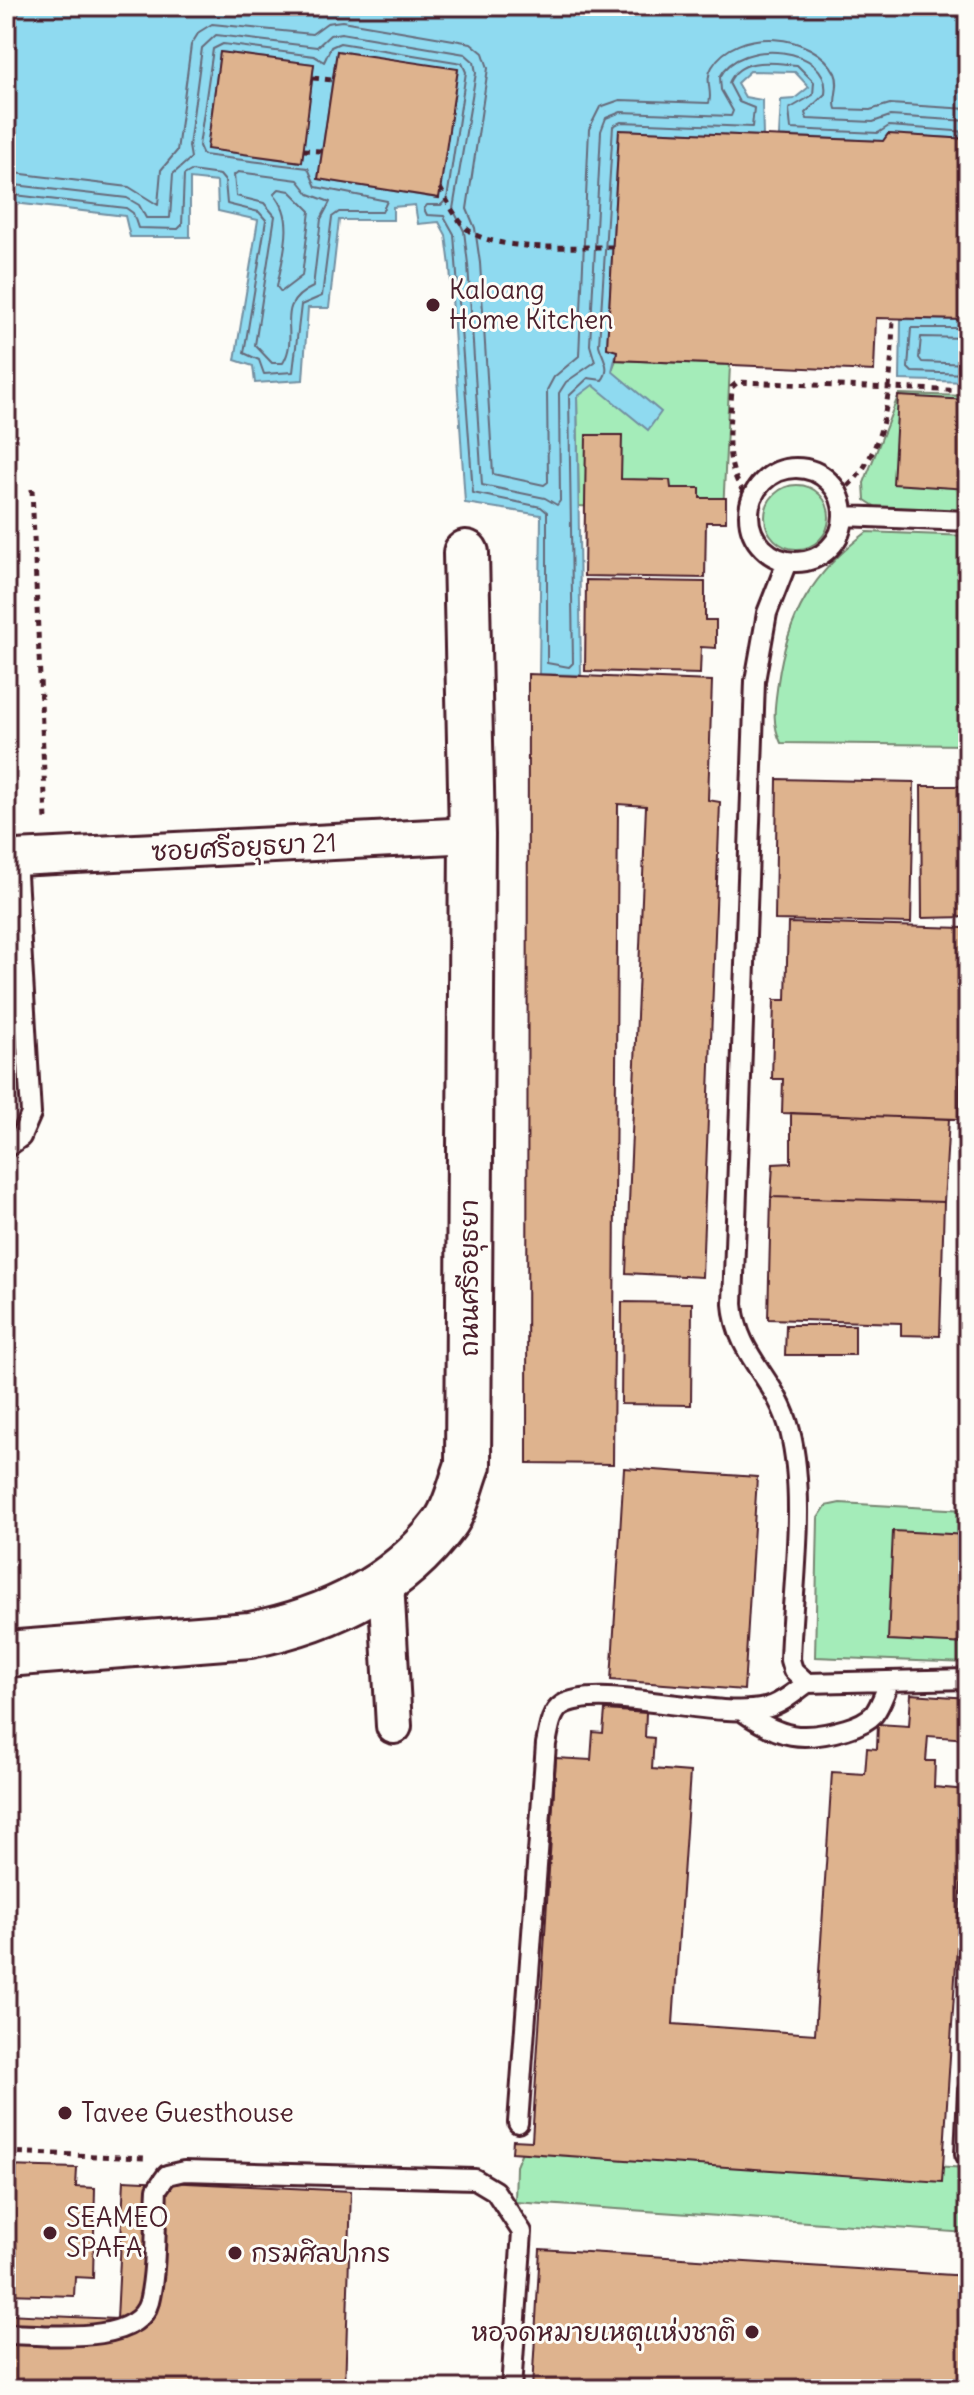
<svg xmlns="http://www.w3.org/2000/svg" width="974" height="2395" viewBox="0 0 974 2395" font-family="Delius,'Playpen Sans Thai',sans-serif">
<rect width="100%" height="100%" fill="#fdfcf7"/>
<filter id="ink" filterUnits="userSpaceOnUse"><feTurbulence type="fractalNoise" baseFrequency=".0125" numOctaves="2"/><feDisplacementMap in="SourceGraphic" scale="16" xChannelSelector="R" yChannelSelector="G"/><feConvolveMatrix kernelMatrix="1 2 1 2 8 2 1 2 1" color-interpolation-filters="sRGB"/></filter>
<g filter="url(#ink)">
<path fill="#a4ecb9" stroke="#778672" stroke-width="2" d="M616 360 730 365 723 513 579 506 577 396 612 370Z
M899 394 968 396V511L876 507 865 500 864 483Z
M765 517a32 32 0 1 1 64 0a32 32 0 1 1-64 0Z
M867 532 968 536V745L781 743C771 722 775 705 778 682 787 617 813 572 867 532Z
M840 1503 965 1510 968 1663 815 1657 818 1518 826 1506Z
M525 2144 968 2168V2233L515 2202 516 2166Z"/>
<path fill="#8fdaf0" stroke="#738fa1" stroke-width="2" fill-rule="evenodd" d="M6 6H968V139L888 134 883 141 779 136 781 100 794 99 809 87 795 72 750 71 737 83 745 97 762 100 763 136 619 130 607 347 617 351 612 371 661 412 648 430 593 385 577 397 581 675 539 674 541 515 465 503 450 266 446 235 439 222 418 224 415 205 393 207V220H339L329 308H308L303 380 255 383 253 366 235 360 258 220 218 211 217 182 190 179V237H130L125 216 6 202ZM337 51 458 70 438 198 318 179ZM220 52 314 64 301 162 207 149Z
M901 319 968 320V382L900 380Z"/>
<g fill="none" stroke-linecap="round" stroke-linejoin="round">
<path stroke="#666a7a" stroke-width="2" d="M6 172 129 187 158 205 161 170 177 151 191 45 199 32 212 24 312 34 327 23 342 21 471 43 483 53 488 68 467 209 475 228 480 263 493 474 544 485 548 482 547 390 554 377 579 356 589 129 600 107 620 100 709 103C713 92 704 80 712 67 736 26 814 32 835 73 841 86 832 99 836 109L870 110 890 104 968 109
M238 172 298 180 309 194 330 202 321 219 313 287C271 306 301 333 283 363H272L255 345 275 216 264 203 236 196 234 175Z
M6 184 127 198 139 205 146 218H170L173 174 191 158 189 146 202 48 216 35 317 47 330 35 341 33 465 54 474 62 476 73 453 209 464 231 468 264 482 485 545 498 557 505 560 501 559 393 566 382 595 362 590 345 601 131 606 118 621 112 731 116 733 111 721 90 720 77C740 37 832 46 825 94L805 113 807 119 873 122 890 116 968 121
M279 189 290 191 310 211 302 276 281 292 277 287C282 257 297 219 274 194Z
M6 194 126 208 133 213 138 228 178 229 182 225 184 175 191 171 220 175 225 181 227 204 259 212 266 220 244 353 259 360 264 374 293 372 301 305 322 296 332 217 339 212H382L387 201 316 187 308 168 203 155 199 146 213 49 223 44 314 56 324 62 331 47 340 43 462 63 466 72 447 199 441 205H427L424 209 427 215 444 216 454 234 473 493 541 507 547 512V663L569 667 573 663 569 396 588 378 602 380C612 368 602 357 599 345L613 126 621 122 752 127 754 108 739 102 729 83C740 56 773 63 797 65L814 82 813 95 789 109 791 129 878 133 889 126 968 132
M968 328H911L908 368 912 372 968 374
M968 338 921 337 919 358 922 362 968 364"/>
</g>
<path fill="#deb38e" stroke="#4a1f2b" stroke-width="2" d="M337 51 458 69 439 198 318 179Z
M220 52 314 64 302 162 207 149Z
M619 130 883 141 888 134 968 139V320L876 318 874 371 616 360 617 351 607 348Z
M898 396 968 400V489L893 484Z
M586 435H622L621 479 670 480 671 488H700V498H726V522H706L705 578 584 576Z
M586 580 705 582V620H716V648L701 647 700 674 585 671Z
M528 674 712 681 708 800 720 802 702 1277 626 1273 646 806 618 804 613 1464 527 1463Z
M6 764 11 836H6Z
M777 779 914 782 911 923 775 920Z
M921 786H968V917L922 918Z
M788 923 964 928 959 1119 782 1113 783 1079H772L774 1000H786Z
M791 1113 949 1119 944 1202 771 1197 773 1164 791 1163Z
M771 1197 944 1202 940 1336 901 1335V1323L768 1319Z
M622 1302 692 1303 691 1405 621 1404Z
M786 1325H855V1355H785Z
M624 1468 757 1477 744 1690 611 1680Z
M893 1531 968 1535V1644L888 1640Z
M911 1694 968 1698V1739L928 1736 926 1761H935L934 1787 967 1790 942 2182 512 2152 513 2140 532 2141 556 1758 591 1760 593 1732 603 1733 605 1710 646 1713 645 1737 654 1738 652 1769 690 1772 673 2024 815 2034 832 1772 865 1774 867 1748 877 1749 878 1724 909 1726Z
M6 2166 77 2168 76 2187 95 2188 93 2278 75 2277 74 2296 6 2294Z
M124 2180 351 2191 345 2389H6V2314L117 2319Z
M540 2249 968 2276V2389H532Z"/>
<g fill="none" stroke-linecap="round" stroke-linejoin="round">
<defs>
<path id="lane" d="M749 515a47 47 0 1 1 94 0a47 47 0 1 1-94 0Z
M844 516 968 521
M787 562 767 613 755 681 733 1304C737 1358 777 1378 790 1431 807 1500 792 1589 790 1660L793 1670 807 1683 968 1679
M6 1148 21 1137 31 1114 16 858H11
M742 1711C780 1738 802 1742 846 1729 856 1726 867 1722 874 1714 881 1705 885 1691 890 1681
M518 2123 546 1744C549 1731 550 1713 562 1705 601 1683 715 1720 765 1708 780 1705 795 1692 807 1683
M965 2154 968 2091
M6 2334C43 2334 137 2347 149 2302 157 2269 155 2223 157 2189L167 2175 184 2171 475 2179 495 2191 522 2232 511 2389"/>
<path id="street" d="M16 858 472 835
M386 1582 394 1726"/>
<path id="secondary" d="M6 1654 250 1635C327 1620 397 1588 445 1523 456 1508 461 1483 468 1465L472 835 466 553"/>
</defs>
<use href="#lane" stroke="#4a1f2b" stroke-width="24"/>
<use href="#street" stroke="#4a1f2b" stroke-width="40"/>
<use href="#secondary" stroke="#4a1f2b" stroke-width="50"/>
<path stroke="#4a1f2b" stroke-width="5" stroke-dasharray="6 6" stroke-linecap="butt" d="M313 78 332 80
M303 150 322 151
M440 188C448 202 455 218 467 229 494 253 577 246 613 247
M848 486C891 447 891 372 893 318
M32 489 46 820
M751 502C720 466 730 431 732 387L738 382 968 391
M6 2152 144 2158"/>
<use href="#lane" stroke="#fdfcf7" stroke-width="18"/>
<use href="#street" stroke="#fdfcf7" stroke-width="34"/>
<use href="#secondary" stroke="#fdfcf7" stroke-width="44"/>
</g>
</g>
<g fill="#4a1f2b" stroke="#fdfcf7" stroke-width="3">
<circle cx="433" cy="305" r="8"/>
<circle cx="65" cy="2113" r="8"/>
<circle cx="50" cy="2233" r="8"/>
<circle cx="235" cy="2253" r="8"/>
<circle cx="752" cy="2332" r="8"/>
</g>
<g text-anchor="middle" stroke-width="6" stroke-linejoin="round" paint-order="stroke">
<g font-size="26" fill="#4a1f2b" stroke="#fdfcf7" text-anchor="start">
<text x="449" y="299">Kaloang<tspan x="449" dy="30">Home Kitchen</tspan></text>
<text x="81" y="2122">Tavee Guesthouse</text>
<text x="66" y="2227">SEAMEO<tspan x="66" dy="30">SPAFA</tspan></text>
<text x="251" y="2262">กรมศิลปากร</text>
<text x="736" y="2341" text-anchor="end">หอจดหมายเหตุแห่งชาติ</text>
</g>
<g font-size="26" fill="#4a1f2b" stroke="#fdfcf7">
<text transform="translate(244 847) rotate(-3)" y="9">ซอยศรีอยุธยา 21</text>
<text transform="translate(469 1278) rotate(-90)" y="9">ถนนศรีอยุธยา</text>
</g>
</g>
<rect width="974" height="2395" fill="none" stroke="#fdfcf7" stroke-width="32"/>
<rect x="16" y="16" width="942" height="2363" fill="none" stroke="#4a1f2b" stroke-width="3" filter="url(#ink)"/>
</svg>
